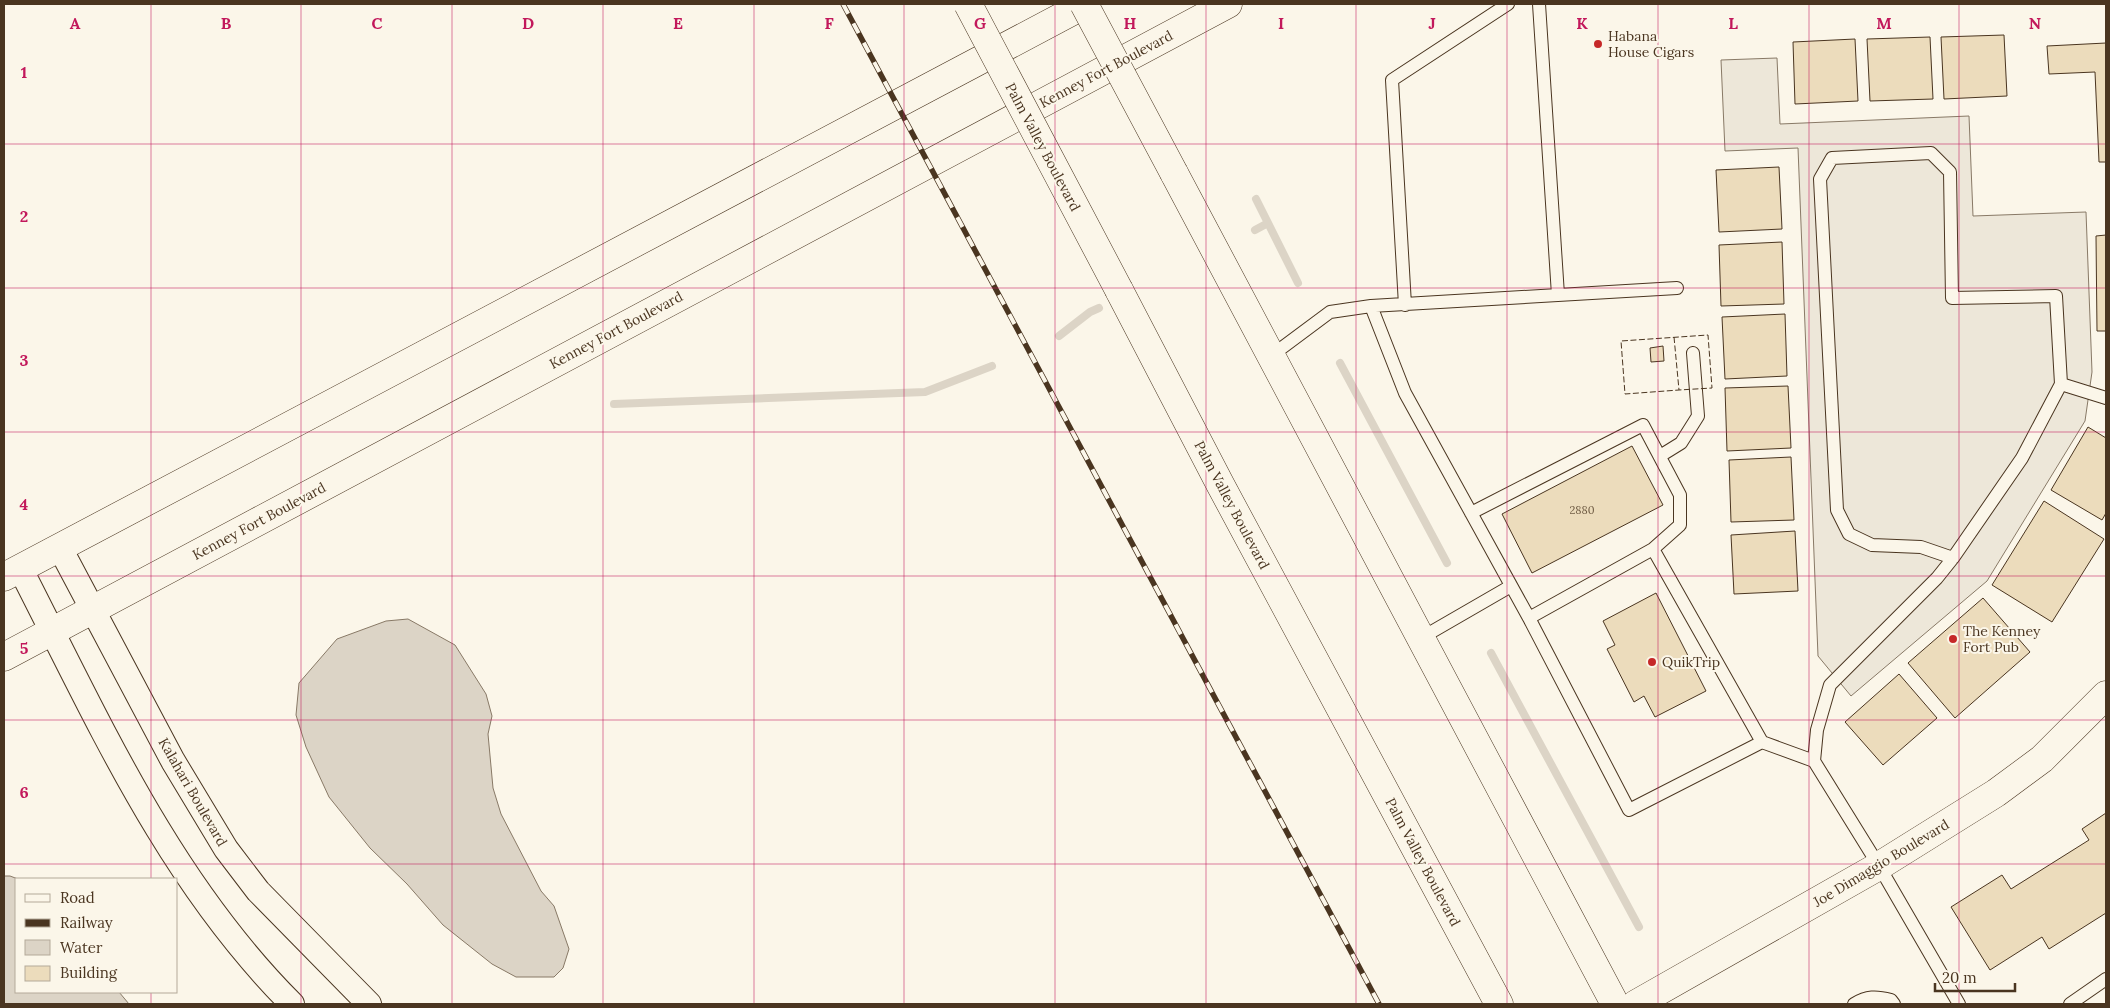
<svg xmlns="http://www.w3.org/2000/svg" width="2110" height="1008" viewBox="0 0 2110 1008" font-family="Lora,serif">
<rect width="100%" height="100%" fill="#fbf6e9"/>
<path fill="#ede7d9" stroke="#887966" d="M1777 58 1780 124 1969 116 1973 216 2086 212 2092 372 2085 421 1987 581 1851 696 1818 656 1798 148 1725 151 1721 60Z"/>
<path fill="#dcd4c6" stroke="#887966" d="M408 619 455 645 486 694 492 716 488 734 493 788 501 814 541 891 554 906 569 949 563 968 554 977H516L492 964 443 925 407 884 370 848 329 797 306 747 296 715 299 683 337 639 386 621Z
M4 876H10L18 879H16V992H119L129 1004H4Z"/>
<g fill="none" stroke-linecap="round" stroke-linejoin="round">
<path stroke="#dcd4c6" stroke-width="8" d="M1256 199 1298 283
M1255 230 1268 223
M1059 336 1090 312 1099 308
M1340 363 1447 563
M614 404 925 392 992 366
M1491 653 1639 927"/>
</g>
<path fill="#ecdcbc" stroke="#4a3520" d="M2004 35 2007 96 1944 99 1941 37Z
M1930 37 1933 99 1870 101 1867 39Z
M1855 39 1858 101 1795 104 1793 42Z
M2106 43V162H2099L2095 72 2049 74 2047 46Z
M1779 167 1782 229 1719 232 1716 170Z
M2106 235V331H2097L2096 236Z
M1782 242 1784 304 1721 306 1719 245Z
M1785 314 1787 376 1725 379 1722 317Z
M1663 346 1664 361 1651 362 1650 348Z
M1788 386 1791 448 1727 451 1725 388Z
M2088 427 2106 438V513L2102 520 2051 490Z
M1632 446 1663 505 1532 573 1502 514Z
M1791 457 1794 520 1731 522 1729 460Z
M2044 501 2104 539 2052 622 1992 585Z
M1795 531 1798 591 1734 594 1731 535Z
M1656 593 1706 691 1655 717 1644 696 1634 702 1607 649 1615 645 1603 621Z
M1983 598 2030 652 1955 718 1908 663Z
M1899 674 1937 718 1883 765 1845 722Z
M2106 813V913L2049 949 2042 937 1990 970 1951 907 2002 875 2011 889 2089 840 2082 829Z"/>
<g fill="none" stroke-linecap="round" stroke-linejoin="round">
<defs>
<path id="lane" d="M1539 4 1558 295
M1405 305 1392 80 1508 4
M1371 306 1677 288
M1271 356 1330 312 1371 306 1405 393 1529 618 1629 810 1762 742 1814 761
M1660 456 1681 443 1698 416 1693 353
M1471 513 1643 425 1680 495V525L1653 549
M1953 558 1921 547 1872 545 1849 534 1837 510 1820 179 1832 158 1931 153 1950 172 1952 298 2056 296 2061 384
M1529 618 1653 549 1762 742
M1421 638 1511 586
M1854 1004C1867 996 1876 996 1891 1000L1894 1004
M1959 1004 1879 866 1814 761 1817 730 1830 685 1937 578 1953 558 2022 458 2061 384 2106 398
M2070 1004 2106 979"/>
<path id="street" d="M60 548 173 761 226 849 258 891 369 1004
M20 568C99 722 168 880 292 1004"/>
<path id="secondary" d="M4 577 1086 4
M4 657 1228 4
M1636 1004 1879 866 1996 793 2042 759 2106 695"/>
<path id="highway" d="M1174 173 1615 1004
M1119 290 1220 484 1499 1004"/>
</defs>
<use href="#lane" stroke="#4a3520" stroke-width="14"/>
<use href="#street" stroke="#4a3520" stroke-width="26"/>
<use href="#secondary" stroke="#4a3520" stroke-width="29"/>
<use href="#highway" stroke="#4a3520" stroke-width="29"/>
<use href="#lane" stroke="#fbf6e9" stroke-width="12"/>
<use href="#street" stroke="#fbf6e9" stroke-width="24"/>
<use href="#secondary" stroke="#fbf6e9" stroke-width="28"/>
<use href="#highway" stroke="#fbf6e9" stroke-width="28"/>
<defs>
<path id="rail" d="M843 4 1379 1004"/>
</defs>
<use href="#rail" stroke="#4a3520" stroke-width="5.5"/>
<use href="#rail" stroke="#fbf6e9" stroke-width="4" stroke-dasharray="11" stroke-linecap="butt"/>
<defs>
<path id="highway-bridge" d="M968 4 1119 290
M1084 4 1174 173"/>
</defs>
<use href="#highway-bridge" stroke="#4a3520" stroke-width="29" stroke-linecap="butt"/>
<use href="#highway-bridge" stroke="#fbf6e9" stroke-width="28"/>
<path stroke="#4a3520" stroke-width="1" stroke-dasharray="6 2.5" stroke-linecap="butt" d="M1674 337 1679 390 1625 394 1621 341 1708 335 1712 388 1679 390"/>
</g>
<path fill="none" stroke="#c2185b" stroke-width="1" stroke-opacity="0.55" d="M151 4V879M301 4V1004M452 4V1004M603 4V1004M754 4V1004M904 4V1004M1055 4V1004M1206 4V1004M1356 4V1004M1507 4V1004M1658 4V1004M1809 4V1004M1959 4V1004M4 144H2106M4 288H2106M4 432H2106M4 576H2106M4 720H2106M4 864H2106M151 992V1004"/>
<g fill="#c62828" stroke="#fbf6e9" stroke-width="2">
<circle cx="1598" cy="44" r="5"/>
<circle cx="1953" cy="639" r="5"/>
<circle cx="1652" cy="662" r="5"/>
</g>
<g text-anchor="middle" stroke-width="4" stroke-linejoin="round" paint-order="stroke">
<g font-size="11" fill="#725f47">
<text x="1582" y="514">2880</text>
</g>
<g font-size="14" fill="#4a3520" stroke="#fbf6e9" text-anchor="start">
<text x="1608" y="41">Habana<tspan x="1608" dy="16">House Cigars</tspan></text>
<text x="1963" y="636">The Kenney<tspan x="1963" dy="16">Fort Pub</tspan></text>
<text x="1662" y="667">QuikTrip</text>
</g>
<g font-size="14" fill="#4a3520" stroke="#fbf6e9">
<text transform="translate(1106 69) rotate(-28)" y="5">Kenney Fort Boulevard</text>
<text transform="translate(1043 147) rotate(62)" y="5">Palm Valley Boulevard</text>
<text transform="translate(616 330) rotate(-28)" y="5">Kenney Fort Boulevard</text>
<text transform="translate(1232 505) rotate(62)" y="5">Palm Valley Boulevard</text>
<text transform="translate(259 521) rotate(-28)" y="5">Kenney Fort Boulevard</text>
<text transform="translate(193 792) rotate(60)" y="5">Kalahari Boulevard</text>
<text transform="translate(1423 862) rotate(62)" y="5">Palm Valley Boulevard</text>
<text transform="translate(1881 863) rotate(-31)" y="5">Joe Dimaggio Boulevard</text>
</g>
</g>
<g font-size="16" text-anchor="middle" font-weight="bold" fill="#c2185b" stroke="#fbf6e9" stroke-width="4" stroke-linejoin="round" paint-order="stroke">
<text x="75" y="29">A</text>
<text x="226" y="29">B</text>
<text x="377" y="29">C</text>
<text x="528" y="29">D</text>
<text x="678" y="29">E</text>
<text x="829" y="29">F</text>
<text x="980" y="29">G</text>
<text x="1130" y="29">H</text>
<text x="1281" y="29">I</text>
<text x="1432" y="29">J</text>
<text x="1582" y="29">K</text>
<text x="1733" y="29">L</text>
<text x="1884" y="29">M</text>
<text x="2035" y="29">N</text>
<text x="24" y="78">1</text>
<text x="24" y="222">2</text>
<text x="24" y="366">3</text>
<text x="24" y="510">4</text>
<text x="24" y="654">5</text>
<text x="24" y="798">6</text>
</g>
<rect width="2110" height="1008" fill="none" stroke="#4a3520" stroke-width="10"/>
<rect x="15" y="878" width="162" height="115" fill="#fbf6e9" stroke="#b4a999"/>
<rect x="25" y="894" width="25" height="8" fill="#fbf6e9" stroke="#b4a999"/>
<text x="60" y="903" font-size="15" fill="#4a3520">Road</text>
<rect x="25" y="919" width="25" height="8" fill="#4a3520" stroke="#b4a999"/>
<text x="60" y="928" font-size="15" fill="#4a3520">Railway</text>
<rect x="25" y="940" width="25" height="15" fill="#dcd4c6" stroke="#b4a999"/>
<text x="60" y="953" font-size="15" fill="#4a3520">Water</text>
<rect x="25" y="966" width="25" height="15" fill="#ecdcbc" stroke="#b4a999"/>
<text x="60" y="978" font-size="15" fill="#4a3520">Building</text>
<path d="M1935 983v8h80v-8" fill="none" stroke="#4a3520" stroke-width="2.5"/>
<text x="1942" y="983" font-size="15" fill="#4a3520" stroke="#fbf6e9" stroke-width="4" paint-order="stroke">20 m</text>
</svg>
